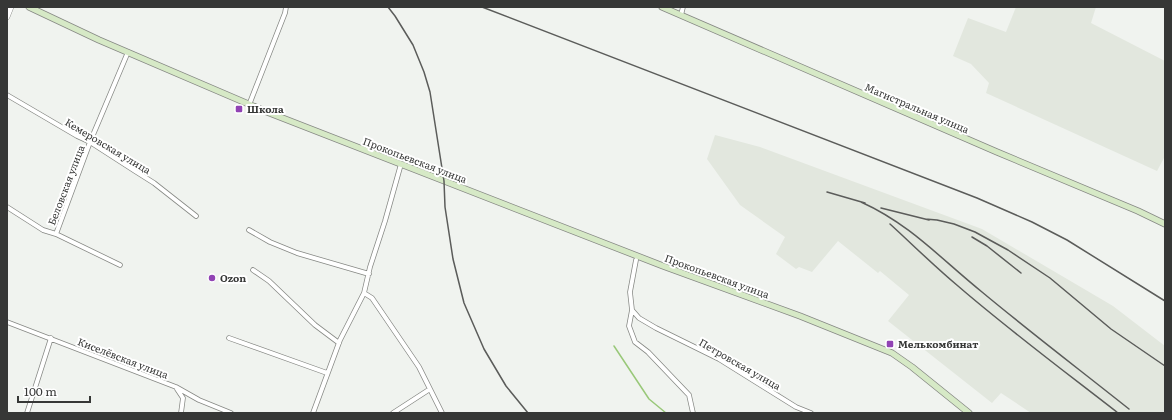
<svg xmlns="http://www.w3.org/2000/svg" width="1172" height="420" viewBox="0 0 1172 420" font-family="Literata,serif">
<rect width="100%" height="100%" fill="#f0f3ef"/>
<path fill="#e2e7de" d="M1016 7H1096L1091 23 1165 61V156L1157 171 986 93 989 83 971 64 953 56 968 18 1006 32Z
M715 135 760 147 982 229 1113 306 1165 346V413H1031L1001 393 992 403 888 321 909 295 880 271 878 273 838 241 812 272 799 267 796 269 776 254 785 237 740 205 707 159Z"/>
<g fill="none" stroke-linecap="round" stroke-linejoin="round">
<path stroke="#99c879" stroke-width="1.5" d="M614 346 649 399 666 413"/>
<defs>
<path id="minor" d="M681 15 683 7
M7 95 77 136 90 142 135 171 154 183 196 216
M249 105 285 13 286 7
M7 207 43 230 56 234 120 265
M249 230 270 242 297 253 369 274
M56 234 90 142 128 52
M636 260 630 292 632 310 639 318 656 328 719 359 796 407 811 413
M253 270 269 281 315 325 339 343
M364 293 372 298 419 367 442 413
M632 310 629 326 635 342 648 352 689 395 693 413
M7 322 176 387 199 400 231 413
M229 338 327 373
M177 389 183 398 181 413
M27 413 51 338
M313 413 340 340 364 293 370 267 385 221 401 164
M393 413 430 389"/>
<path id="tertiary" d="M7 17 11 7"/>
<path id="secondary" d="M29 7 99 40 267 112 663 266 800 316 892 353 912 367 969 413
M662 7 997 152 1138 211 1165 224"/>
</defs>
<use href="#minor" stroke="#868884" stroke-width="5.5"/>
<use href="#tertiary" stroke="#868884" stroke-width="6"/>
<use href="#secondary" stroke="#868884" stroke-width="7"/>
<use href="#minor" stroke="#fff" stroke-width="4"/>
<use href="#tertiary" stroke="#fff" stroke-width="5"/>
<use href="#secondary" stroke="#d6e9c6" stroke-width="5.5"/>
<path stroke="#5b5c5a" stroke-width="1.5" d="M388 7 395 16 413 45 424 72 430 92 444 181 445 207 453 259 464 303 484 349 506 386 528 413
M482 7 977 198 1032 222 1067 240 1165 301
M827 192 865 203
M861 202C910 224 941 259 982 292 1030 332 1080 370 1129 409
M881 208 929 220
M925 219 937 220 954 224 975 232 1008 250 1050 278 1111 329 1165 366
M890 224C912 244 934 266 958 286 1009 330 1064 371 1118 413
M972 237 987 246 1021 273"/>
</g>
<g fill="#9143b4" stroke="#fff" stroke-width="1.5">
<rect x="235" y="105" width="8" height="8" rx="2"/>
<circle cx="212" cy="278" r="4"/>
<rect x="886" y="340" width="8" height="8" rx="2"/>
</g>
<g text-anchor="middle" stroke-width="4" stroke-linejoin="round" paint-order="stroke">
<g font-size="10" fill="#363736" stroke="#fff">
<text transform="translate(917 108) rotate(23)" y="4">Магистральная улица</text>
<text transform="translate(108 146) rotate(31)" y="4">Кемеровская улица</text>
<text transform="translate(415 160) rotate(21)" y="4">Прокопьевская улица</text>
<text transform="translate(66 185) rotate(-69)" y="4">Беловская улица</text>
<text transform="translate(717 276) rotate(20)" y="4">Прокопьевская улица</text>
<text transform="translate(123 358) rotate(21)" y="4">Киселёвская улица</text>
<text transform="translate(740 364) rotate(30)" y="4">Петровская улица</text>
</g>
<g font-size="10" font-weight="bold" fill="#363736" stroke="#fff" text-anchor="start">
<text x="247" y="113">Школа</text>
<text x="220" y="282">Ozon</text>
<text x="898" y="348">Мелькомбинат</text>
</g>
</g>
<rect width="1172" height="420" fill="none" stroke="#363736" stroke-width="16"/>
<path d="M18 396v6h72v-6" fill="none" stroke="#363736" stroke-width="2"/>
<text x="24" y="396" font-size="12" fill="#363736" stroke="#ffffff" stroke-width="3" paint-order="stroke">100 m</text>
</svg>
